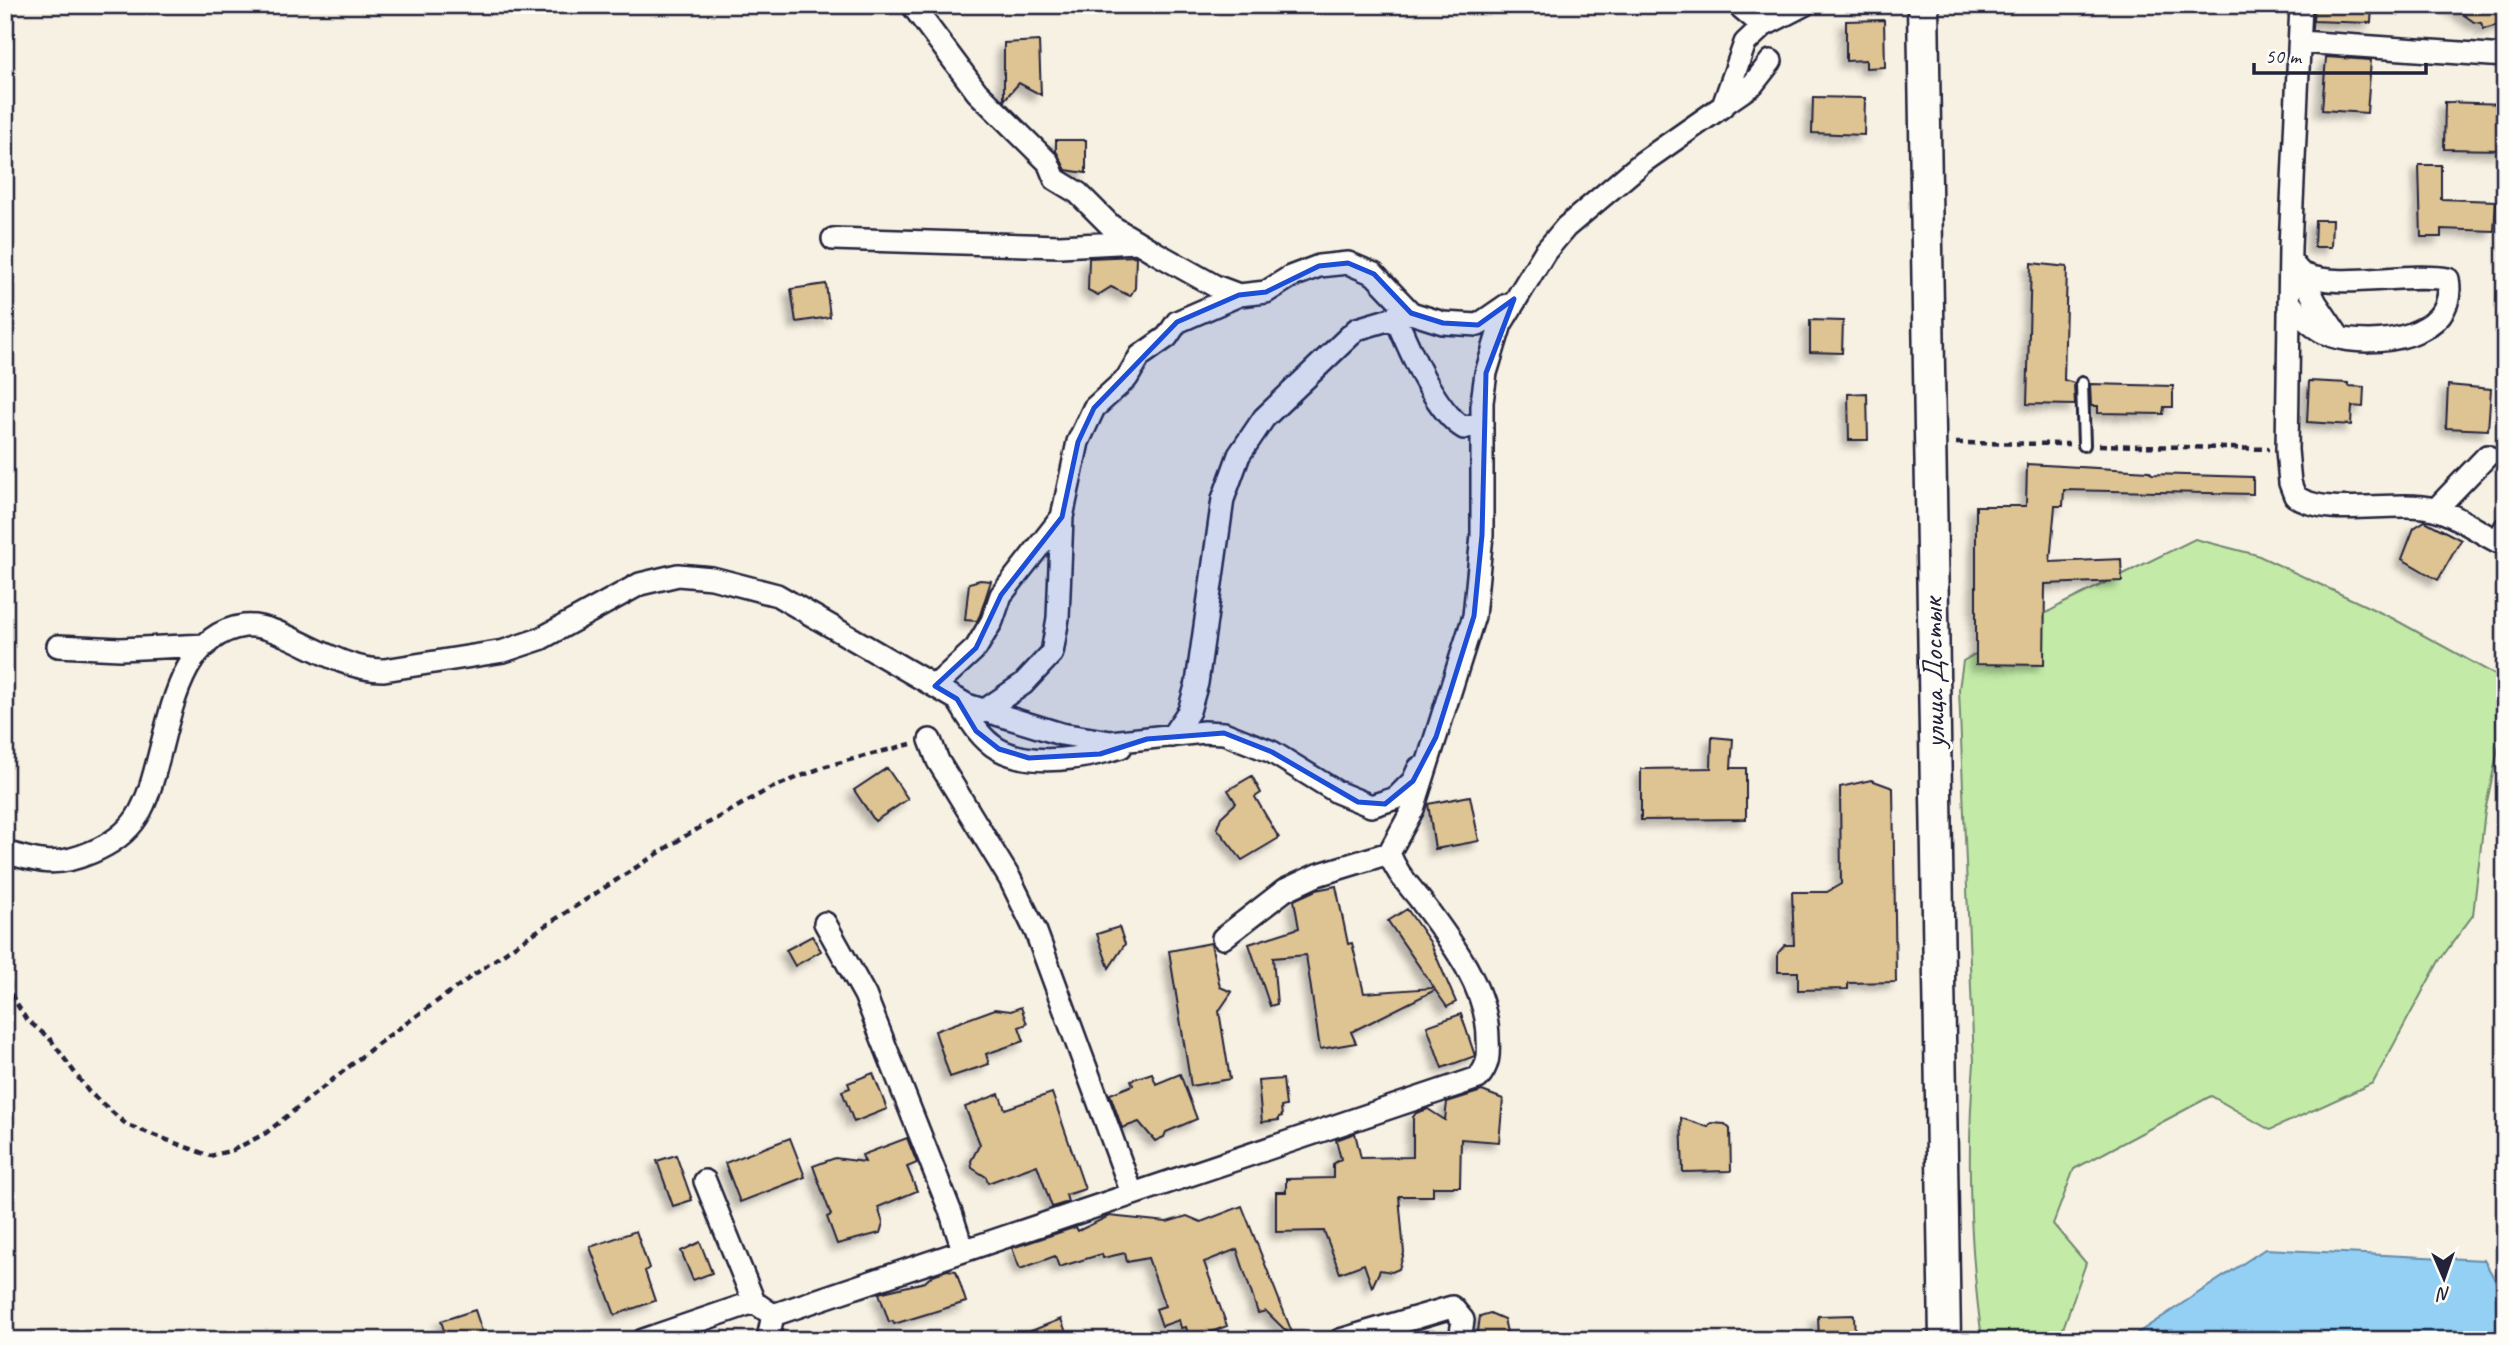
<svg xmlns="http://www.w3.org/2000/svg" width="2510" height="1345" viewBox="0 0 2510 1345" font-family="Caveat,sans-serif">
<defs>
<filter id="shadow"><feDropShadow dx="-6" dy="6" stdDeviation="3.5" flood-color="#0004"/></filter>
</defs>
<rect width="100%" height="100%" fill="#f7f1e3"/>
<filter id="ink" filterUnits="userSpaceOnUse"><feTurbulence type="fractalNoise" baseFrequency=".0143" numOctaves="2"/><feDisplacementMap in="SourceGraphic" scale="14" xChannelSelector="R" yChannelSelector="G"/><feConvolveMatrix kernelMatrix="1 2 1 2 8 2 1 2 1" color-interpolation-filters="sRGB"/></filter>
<g filter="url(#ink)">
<path fill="#c3eba7" stroke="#728671" stroke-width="2" d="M2195 539 2257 555 2392 618 2505 680V717L2485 811 2473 915 2439 961 2373 1083 2270 1130 2211 1096 2074 1169 2053 1224 2086 1263 2059 1340H1982C1970 1249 1966 1155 1974 1063L1959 689 1963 661 2064 603Z"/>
<path fill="#93d0f4" stroke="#668aaa" stroke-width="2" d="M2265 1249 2484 1260 2505 1298V1340H2127Z"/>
<path fill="#dec393" stroke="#22223b" stroke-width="2" filter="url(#shadow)" d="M2314 5H2372L2371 23 2313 21Z
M2450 5H2505V23L2484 29 2481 23 2474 22Z
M1884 20 1885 67 1866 68V60L1846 61V21Z
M1039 41 1041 95 1019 83 1004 100V43Z
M2326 57 2371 60 2367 113 2322 110Z
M1813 97 1865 98 1864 135 1812 133Z
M2445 102 2505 104 2503 150 2444 149Z
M1056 140H1086V173L1066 170 1056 151Z
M2419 165H2441V199L2496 201 2494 231 2441 229V237H2421Z
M2315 220H2332L2331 247H2314Z
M1136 256 1135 288 1130 296 1111 287 1098 295 1088 290 1089 258Z
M2031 263 2067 267 2064 380 2074 383 2075 405 2027 404Z
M826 284 830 317 796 322 791 289Z
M1810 320 1843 321 1842 353 1810 352Z
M2309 381 2348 383V386L2364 387 2363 407 2352 406 2351 425 2307 422Z
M2090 384 2173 386V407H2164L2163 414 2098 413V406H2091Z
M2448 385 2491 389 2488 430 2446 428Z
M1867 393 1868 440H1849L1848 394Z
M2027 464 2149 471 2152 474 2253 477V494L2064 490 2063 506H2055L2050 562 2121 559 2122 581 2045 584 2044 665 1976 664V506H2026Z
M2425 521 2461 540 2438 580 2402 559 2414 528Z
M980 580 991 581 980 615 977 621 965 620 969 583Z
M1712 737 1733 739 1731 768H1746V819L1641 820V769L1711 768Z
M887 768 908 799 875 821 854 790Z
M1252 776 1261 793 1255 797 1279 838 1242 860 1217 828 1221 817 1236 803 1228 790Z
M1871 780 1893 788 1896 982 1848 983V989L1798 990V972H1778V953L1785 945H1794L1792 892H1827L1841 884 1840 787Z
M1470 796 1479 841 1435 849 1428 804Z
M1336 886 1348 944 1352 943 1364 993 1434 988 1388 921 1407 909 1430 942 1456 1002 1447 1007 1435 990 1351 1032 1356 1043 1320 1049 1306 955 1273 958 1277 1004 1270 1006 1249 944 1299 928 1294 900 1316 890Z
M1119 927 1125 944 1109 968 1097 934Z
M812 936 821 951 795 966 786 950Z
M1211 943 1220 987 1232 992 1219 1011 1230 1079 1191 1086 1169 951Z
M1021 1007 1027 1024 1019 1027 1024 1041 986 1054 989 1064 950 1077 935 1031 995 1009 1011 1011Z
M1461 1014 1475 1056 1442 1068 1427 1026Z
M873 1073 887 1109 854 1122 842 1091 850 1088 848 1083Z
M1152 1073 1156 1084 1180 1074 1197 1119 1166 1132 1164 1137 1155 1141 1139 1122 1122 1128 1110 1094 1133 1085 1131 1080Z
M1283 1079 1286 1106 1281 1107 1282 1116 1279 1117V1120L1262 1122 1258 1081Z
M1482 1091 1503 1099 1499 1142 1461 1139 1460 1187H1433V1196H1399L1404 1253 1399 1269 1392 1272 1380 1270 1372 1287 1364 1264 1340 1273 1324 1231 1276 1232V1192H1286V1179L1333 1178V1164L1341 1159 1336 1140 1355 1133 1361 1158 1413 1157V1117L1416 1113 1428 1109 1445 1120 1447 1102Z
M1052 1093 1085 1189 1066 1195 1068 1202 1052 1207 1037 1165 988 1183 986 1177 972 1168 971 1161 980 1144 965 1107 999 1094 1005 1109Z
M1681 1118 1708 1127 1711 1123 1725 1124 1730 1129 1731 1171 1683 1172Z
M790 1138 805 1177 740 1202 725 1163Z
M907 1138 917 1163 907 1167 917 1191 878 1207 883 1223 880 1233 837 1244 827 1217 831 1215 813 1166 835 1158 865 1162 862 1155Z
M676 1155 692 1200 673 1206 657 1161Z
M1242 1206 1295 1340 1266 1311 1258 1313 1237 1249 1204 1262 1227 1326 1190 1340 1186 1327 1181 1328 1179 1320 1162 1326 1156 1309 1165 1306 1148 1258 1127 1262 1125 1253 1103 1258 1102 1254 1059 1267 1055 1256 1020 1269 1012 1248 1076 1227 1078 1231 1109 1216 1167 1222 1187 1216 1201 1222Z
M636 1231 649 1268 645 1271 655 1301 615 1315 590 1247Z
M700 1242 712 1273 693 1280 681 1251Z
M947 1270 956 1271 966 1302 894 1324 893 1321 889 1322 879 1293 925 1282 933 1275Z
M475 1310 485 1340H447L441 1321Z
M1490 1313 1504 1319 1507 1332 1502 1340H1477L1480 1316Z
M1854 1315 1855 1340H1819L1818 1316Z
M1061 1319 1069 1340H1011V1339Z"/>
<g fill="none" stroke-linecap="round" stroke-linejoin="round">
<defs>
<path id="service" d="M2082 383 2084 445"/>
<path id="minor" d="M912 5 977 92 1048 162 1055 179 1078 193 1111 226 1156 253 1215 286 1239 295 1266 292 1290 277 1319 266 1348 263 1374 274 1411 313 1443 323 1478 325 1507 305
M1738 5 1763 26
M2301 5 2290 247 2287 450 2290 483 2295 496C2327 519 2393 499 2434 509 2455 514 2477 531 2497 541L2505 528
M2300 42 2505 56
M1724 104 1753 84 1771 61
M833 239 1060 246 1137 242
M2302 275 2316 303 2339 337
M2289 302C2301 316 2314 330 2332 336 2373 349 2459 338 2448 279 2406 272 2342 289 2305 275 2299 273 2294 265 2290 260
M1395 316C1408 346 1435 412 1464 428L1482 422
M2436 509 2487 456
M58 646 120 649 206 645
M935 686 976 648 992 621 1001 595 1062 517
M957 699C969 718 979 738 998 749 1032 768 1087 758 1121 747
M985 710 1023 684 1052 653 1058 618 1062 517 1078 442 1094 408 1127 378 1140 356 1167 337 1177 322 1239 295
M1172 736 1189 711 1197 683 1223 499 1239 455 1264 418 1357 329 1411 313
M930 740 938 761 1010 879 1036 932 1132 1193
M5 852C41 863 57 867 92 852 111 844 126 834 137 817 170 766 162 637 244 626 280 621 334 671 384 670L504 651 540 639 640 584 678 575 712 578 777 595 967 705 1061 734 1111 742 1204 732 1224 733 1272 752 1337 792 1371 806 1396 798 1413 781 1419 768
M825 923 865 995 951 1213 963 1250
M1223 938 1285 890 1317 875 1389 853
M705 1181 754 1302
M643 1340 754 1302 773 1315 1478 1078C1489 1065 1489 1055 1488 1039 1488 987 1448 937 1418 897 1406 882 1396 872 1389 853L1413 809 1474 616 1482 535V402L1486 373 1501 324 1545 252 1566 227 1643 162 1723 106 1745 43 1763 26 1804 5
M771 1340 769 1334 773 1315
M1340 1340 1452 1307 1463 1320 1460 1340"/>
<path id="secondary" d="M1923 5 1945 1340"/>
</defs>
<use href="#service" stroke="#22223b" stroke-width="16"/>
<use href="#minor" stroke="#22223b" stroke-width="26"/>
<use href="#secondary" stroke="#22223b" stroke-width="35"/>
<path stroke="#22223b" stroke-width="4.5" stroke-dasharray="7 5" stroke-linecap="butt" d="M1956 443 2069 444
M2099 445 2269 449
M5 898 10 993 26 1019 51 1040 88 1091 127 1125 210 1156 233 1150 266 1133 376 1045 517 944 685 836 769 789 826 766 911 744"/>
<use href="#service" stroke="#fdfcf7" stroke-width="10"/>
<use href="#minor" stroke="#fdfcf7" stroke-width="21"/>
<use href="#secondary" stroke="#fdfcf7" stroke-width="30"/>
</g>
</g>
<path fill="#1d4ed8" fill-opacity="0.2" stroke="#1d4ed8" stroke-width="5" stroke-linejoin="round" d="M1348 263 1374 274 1411 313 1443 323 1478 325 1514 299 1486 373 1482 535 1474 616 1436 737 1413 781 1385 804 1358 802 1272 752 1224 733 1147 739 1100 754 1029 758 999 749 976 731 957 699 935 686 976 648 1001 595 1062 517 1078 442 1094 408 1177 322 1239 295 1266 292 1319 266Z"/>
<g text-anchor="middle" stroke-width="6" stroke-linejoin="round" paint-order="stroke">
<g font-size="30" fill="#22223b" stroke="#fdfcf7">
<text transform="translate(1933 673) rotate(-91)" y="10">улица Достык</text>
</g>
</g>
<rect width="2510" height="1345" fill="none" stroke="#fdfcf7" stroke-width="28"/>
<rect x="14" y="14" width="2482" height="1317" fill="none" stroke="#22223b" stroke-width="2.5" filter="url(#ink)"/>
<g transform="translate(2444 1278) rotate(178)" stroke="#fdfcf7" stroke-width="5" paint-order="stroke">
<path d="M0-5L12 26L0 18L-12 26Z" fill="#22223b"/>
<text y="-10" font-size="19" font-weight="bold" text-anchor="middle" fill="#22223b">N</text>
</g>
<path d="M2254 63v10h172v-10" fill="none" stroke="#22223b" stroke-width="3.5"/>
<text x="2265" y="63" font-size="21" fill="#22223b" stroke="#fdfcf7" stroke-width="5" paint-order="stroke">50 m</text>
</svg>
